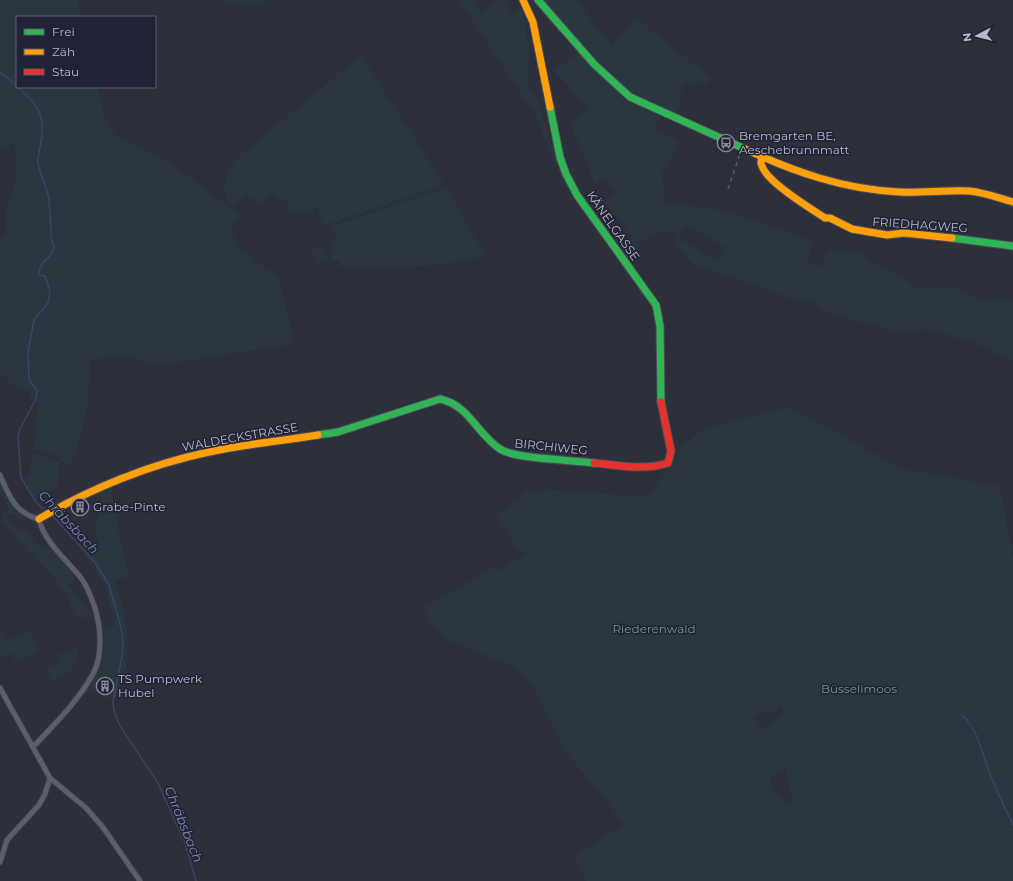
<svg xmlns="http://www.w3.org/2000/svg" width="1013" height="881" viewBox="0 0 1013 881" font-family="Montserrat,sans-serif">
<rect width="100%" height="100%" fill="#2d2f3a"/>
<path fill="#2a3740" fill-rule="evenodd" d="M0 0H78L81 17H17V87H97L107 122 116 135 158 156 185 174 243 217 233 225 232 233 242 252 248 253 254 265 260 262 267 271 270 269 279 279 294 344 158 365C148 365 141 360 131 357 118 354 103 359 90 361 90 385 88 411 81 435 78 447 72 458 67 470 66 456 45 453 34 449L38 403H33L28 391 11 385 6 376H0V237H6V209L17 178 15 148 13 144 1 149 0 144Z
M217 0H269C253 7 233 7 217 0Z
M459 0H473L480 12 501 0H504L512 13 522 7 529 49 528 87 538 99 548 135 569 186 568 195 535 115Z
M541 0H578L595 26 612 45 636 18 712 79 705 84 698 80 693 85 687 81 680 92 684 95 680 100 682 101 679 105 677 116 632 96 596 63Z
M579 51 616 87 661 114 654 127 680 142 662 174 666 203 725 210 812 241 807 262 821 267 827 251 849 250 859 252 883 268 907 280 914 287 956 288 985 301 995 298 1013 300V362L975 343 927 329 900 333 830 313 819 307V302L798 301 693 264 673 243 676 232C647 228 642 242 627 264L616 250 632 237 604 203 617 193 606 178 595 185 570 123 588 108 554 71ZM685 227 698 232 726 248 719 263 679 238Z
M361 55 445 185 323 226 317 208 298 215 297 213 289 215 285 206 288 204 286 200 281 202 273 191 263 199 260 205 245 194 235 208C217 195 225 174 237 158Z
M446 187 485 255C442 270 383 267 338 267L340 265 339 260 332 261 331 242 336 238 331 226Z
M322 245 329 260 318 265 310 251Z
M789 407 903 469 1000 486 1013 557V881H585L575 856 624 823 567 754 532 684 512 667 446 639 431 623 423 608 492 568 499 570 525 555 523 551 514 545 495 514 521 498 525 489 537 493 544 489 648 497 686 443 704 428ZM780 706 785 710 777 718 778 721 763 730 754 717 765 712 777 711ZM785 768 792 801 787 803 774 791 770 781 773 775Z
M34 452 60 462 57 488 40 492V497L36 501 23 480 30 471Z
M0 470 17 508 24 517 22 521 12 514 6 515C12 518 12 524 17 528 19 530 23 530 26 532 38 540 35 551 54 549L75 578 68 584 93 616 84 618 77 616 75 618C68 593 54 575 34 558L36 556 27 552 26 547 22 546 3 524 0 515 9 510 0 493Z
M110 486 128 576 115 581C122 604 129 630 128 654 127 670 120 686 114 701L93 691 78 698 97 667 101 628 115 625 104 583 90 565 83 548 90 546 98 552 96 523 101 504 100 489Z
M29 631 39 652 16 663 11 653 0 658V633L2 632 6 641Z
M78 648C74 671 72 673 51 682L46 668 61 662 58 654Z"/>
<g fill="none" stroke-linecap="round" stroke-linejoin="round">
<path stroke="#3c4363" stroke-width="1.5" d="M0 72 17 86
M18 87C27 96 38 105 41 118 45 132 39 147 38 161 38 170 44 181 47 190 51 205 50 220 51 235 51 239 54 244 54 247 53 260 38 260 39 275L45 276 50 291 48 303 34 320 28 352 29 379 37 391 36 399 20 429 18 436 21 478 36 502 47 512
M52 515 96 564 109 585 121 627 123 641 122 656 113 702 114 712 120 726 158 783 185 843 196 881
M961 714C978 728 982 754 990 774 997 792 1005 808 1013 825"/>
<defs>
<path id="street" d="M0 475C9 496 15 513 39 519 44 542 67 560 81 578 88 587 91 597 95 608 101 628 103 655 93 674 78 701 54 725 33 747
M0 688 50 778 86 808 102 826 140 881
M0 862 7 840 39 805 45 794 50 778"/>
<path id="fast" d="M538 0 594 64 630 97 745 149
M550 107 560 157 566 174 577 195 656 305 660 326 661 402
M952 238 1013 246
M318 435 338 432 440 399C469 405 477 434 500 449 515 459 573 460 594 463"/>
<path id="slow" d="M523 0 533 22 550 107
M745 149C795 172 842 189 899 192 922 193 946 190 969 191 983 192 999 198 1013 202
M762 157C761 160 760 163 762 166 767 182 810 208 825 218H830L852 229 887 235 904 233 952 238
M39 519C89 489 151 464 209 452 245 444 282 441 318 435"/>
<path id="jam" d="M594 463C618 465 644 471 668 463L671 451 661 402"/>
</defs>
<use href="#street" stroke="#4b4c54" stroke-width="6"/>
<use href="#fast" stroke="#4b4c57" stroke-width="9"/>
<use href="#slow" stroke="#4b4c57" stroke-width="9"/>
<use href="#jam" stroke="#4b4c57" stroke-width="9"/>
<use href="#street" stroke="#5d5e68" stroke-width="4.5"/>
<use href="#fast" stroke="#30b455" stroke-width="7"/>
<use href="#slow" stroke="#ff9f0a" stroke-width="7"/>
<use href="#jam" stroke="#e5322d" stroke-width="7"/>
<path stroke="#5b5c66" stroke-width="1.5" stroke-dasharray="4 4" stroke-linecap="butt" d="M728 189 741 151"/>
</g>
<defs>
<symbol id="bus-ring" viewBox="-11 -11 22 22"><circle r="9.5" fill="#202335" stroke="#878998" stroke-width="1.5"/><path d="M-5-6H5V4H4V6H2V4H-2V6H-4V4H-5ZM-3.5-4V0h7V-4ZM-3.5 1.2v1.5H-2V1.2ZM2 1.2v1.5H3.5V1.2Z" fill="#878998"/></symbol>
<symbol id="building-ring" viewBox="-11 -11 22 22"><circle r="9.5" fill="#202335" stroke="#878998" stroke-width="1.5"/><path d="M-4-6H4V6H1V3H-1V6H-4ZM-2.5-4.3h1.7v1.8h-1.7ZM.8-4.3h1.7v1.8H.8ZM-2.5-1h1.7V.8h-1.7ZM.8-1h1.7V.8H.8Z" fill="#878998"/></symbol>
</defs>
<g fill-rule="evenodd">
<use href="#bus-ring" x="716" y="133" width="20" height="20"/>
<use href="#building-ring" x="70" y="497" width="20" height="20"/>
<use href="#building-ring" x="95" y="676" width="20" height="20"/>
</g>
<g text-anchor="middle" stroke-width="3" stroke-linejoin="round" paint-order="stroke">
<g font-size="12" fill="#b8baca" stroke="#202335" text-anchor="start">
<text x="739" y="140">Bremgarten BE,<tspan x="739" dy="14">Aeschebrunnmatt</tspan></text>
<text x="93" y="511">Grabe-Pinte</text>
<text x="118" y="683">TS Pumpwerk<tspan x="118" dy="14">Hubel</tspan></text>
</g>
<g font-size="12" fill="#b8baca" stroke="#202335">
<text transform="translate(920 225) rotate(4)" y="4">FRIEDHAGWEG</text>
<text transform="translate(613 226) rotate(55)" y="4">KÄNELGASSE</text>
<text transform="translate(240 437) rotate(-10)" y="4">WALDECKSTRASSE</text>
<text transform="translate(551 447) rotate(6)" y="4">BIRCHIWEG</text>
</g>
<g font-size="12" fill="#709984" stroke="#202335">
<text x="654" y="633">Riederenwald</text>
<text x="859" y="693">Büsselimoos</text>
</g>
<g font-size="13" font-style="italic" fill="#8189b0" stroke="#202335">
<text transform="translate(69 522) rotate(47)" y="5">Chräbsbach</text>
<text transform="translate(184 824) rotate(68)" y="5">Chräbsbach</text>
</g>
</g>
<rect x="16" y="16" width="140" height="72" fill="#202335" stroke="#5d5f71"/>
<rect x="24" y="29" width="20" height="6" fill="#30b455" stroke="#5d5f71"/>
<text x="52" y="36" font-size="12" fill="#b8baca">Frei</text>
<rect x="24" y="49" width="20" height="6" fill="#ff9f0a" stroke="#5d5f71"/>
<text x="52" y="56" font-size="12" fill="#b8baca">Zäh</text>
<rect x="24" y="69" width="20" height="6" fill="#e5322d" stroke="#5d5f71"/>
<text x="52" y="76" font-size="12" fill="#b8baca">Stau</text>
<g transform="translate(977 36) rotate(263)" stroke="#202335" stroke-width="3" paint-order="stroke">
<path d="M0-3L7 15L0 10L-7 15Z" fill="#b8baca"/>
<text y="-6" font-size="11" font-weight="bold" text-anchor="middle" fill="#b8baca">N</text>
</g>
</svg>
